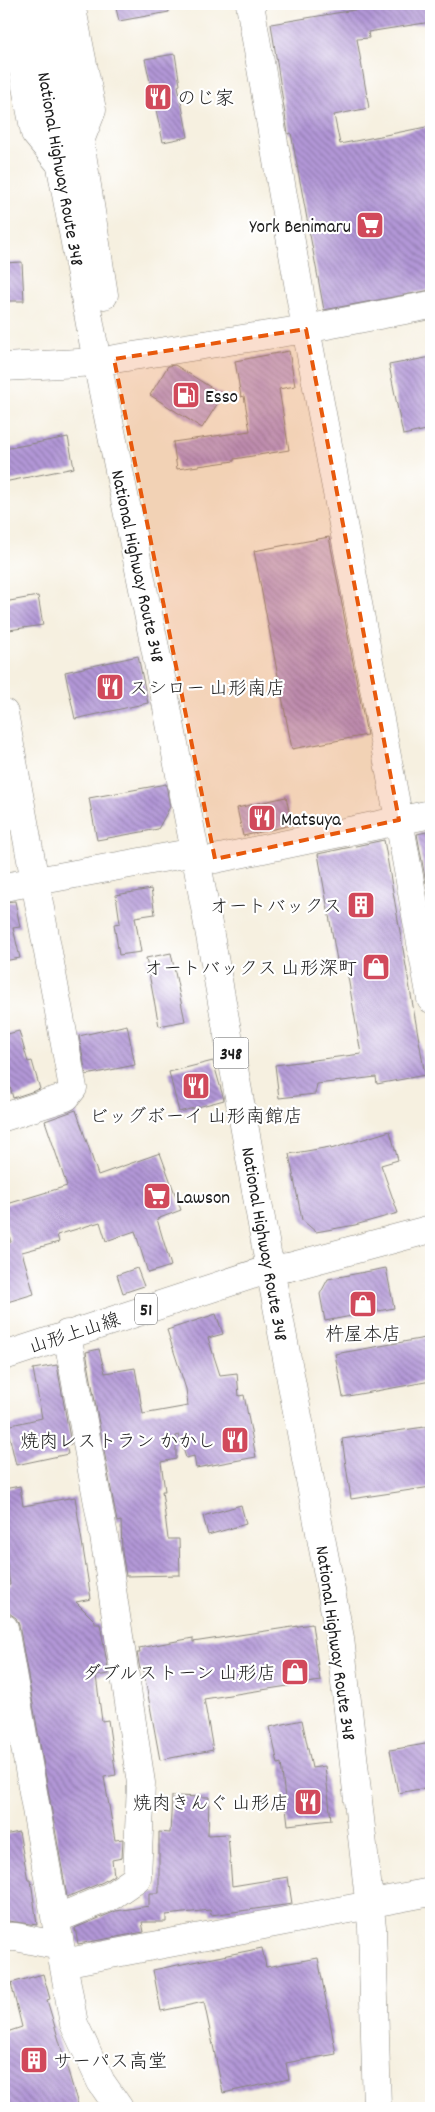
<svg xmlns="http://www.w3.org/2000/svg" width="435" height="2112" viewBox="0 0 435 2112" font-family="Dekko,'Klee One',sans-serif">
<defs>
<pattern id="building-back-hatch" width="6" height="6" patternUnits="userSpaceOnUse" patternTransform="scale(1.25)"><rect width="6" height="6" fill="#b297d7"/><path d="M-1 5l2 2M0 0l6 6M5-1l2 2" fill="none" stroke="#907aae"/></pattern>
</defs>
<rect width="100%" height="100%" fill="#fff"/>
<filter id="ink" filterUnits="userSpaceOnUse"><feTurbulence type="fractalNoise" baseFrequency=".02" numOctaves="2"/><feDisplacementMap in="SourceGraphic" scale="10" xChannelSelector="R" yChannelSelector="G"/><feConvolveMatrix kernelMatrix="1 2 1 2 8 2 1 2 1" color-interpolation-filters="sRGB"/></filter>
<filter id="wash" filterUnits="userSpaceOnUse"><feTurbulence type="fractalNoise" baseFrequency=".0096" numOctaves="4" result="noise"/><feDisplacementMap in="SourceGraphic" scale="20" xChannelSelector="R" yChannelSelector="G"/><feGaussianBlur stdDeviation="1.12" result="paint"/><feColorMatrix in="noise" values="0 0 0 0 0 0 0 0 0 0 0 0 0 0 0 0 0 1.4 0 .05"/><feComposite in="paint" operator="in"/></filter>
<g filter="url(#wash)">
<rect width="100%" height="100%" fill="#f6f0e0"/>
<g id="blocks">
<path fill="url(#building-back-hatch)" d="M115 4H168L169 12 119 21Z
M390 4H431V22L368 32 369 38 357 39 369 108 334 115 340 144 431 126V290L324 310 291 133 288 134 271 24Z
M175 54 180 85 178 86 188 137 163 142 145 59Z
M22 262 24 301H4V263Z
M289 351 295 386 279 389 289 450 234 459V461L177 469 173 442 250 431 244 396 241 397 235 361Z
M431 357V429L403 435 389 365Z
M175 365 223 395 202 428 150 395 168 366Z
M68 437 74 468 4 482V449Z
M329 537 367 735 292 749 254 551Z
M38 596 43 625 9 630 4 602Z
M138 656 148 703 75 719 65 672Z
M166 784 170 807 158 829 97 840 89 798Z
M286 797 292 825 243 836 237 808Z
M431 831V883H426L417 834Z
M384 840 425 1075 377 1084 376 1077 317 1084 315 1094 279 1098 275 1065 361 1054 346 965 338 966 318 854Z
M151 889 155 914 135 917 141 952 119 955 114 924 120 923 116 895Z
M15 901 20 927 13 928 20 958 4 961V902Z
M171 953 185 1021 159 1026 146 958Z
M127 1025 135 1065 86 1075 79 1036Z
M19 1031 28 1062 32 1061 40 1089 13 1098 4 1063V1035Z
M213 1061 224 1100 179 1112 169 1072Z
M76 1110 98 1175 160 1153 181 1210 157 1219 171 1266 148 1273 135 1231 106 1241 100 1222 57 1235 59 1242 22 1252 34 1294 4 1303V1244L11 1242 4 1218V1205L67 1186 45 1121Z
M390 1131 398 1160 381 1165 398 1213 355 1225 316 1232 302 1220 289 1154 330 1147 331 1149Z
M137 1268 144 1286 123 1293 117 1275Z
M386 1268 394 1308 325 1321 320 1294 328 1279Z
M216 1314 223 1334 208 1338 220 1375 237 1373 239 1396 244 1395 256 1457 196 1468 194 1456 186 1458 179 1435 176 1436V1459L161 1462 165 1491H162L168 1539H179L180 1575 126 1576 122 1552 121 1521 117 1522 86 1352 99 1349 105 1373 135 1368 143 1414 188 1406 186 1389 167 1330Z
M431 1337V1381L343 1397 335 1354Z
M57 1365 71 1444 66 1445 68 1454 16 1465 7 1426 42 1418 33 1369Z
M431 1426V1487L351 1499 342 1439Z
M20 1486 23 1506 75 1497 91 1599 76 1602 95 1621V1624H100L109 1674 96 1676 102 1721 108 1720 116 1775 104 1777 115 1840 123 1839 122 1858 112 1860 114 1875 103 1882 67 1897 19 1625 16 1618 9 1613 4 1590V1586L10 1585 4 1546V1489Z
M241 1505 246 1524 208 1535 203 1516Z
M312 1624 320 1681 204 1699 213 1750 160 1760 143 1668 140 1669 137 1653H140L139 1648 193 1638V1642Z
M302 1720 312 1768 325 1766 331 1820 288 1825 281 1763 278 1764 270 1727Z
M431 1743V1787L398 1793 390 1750Z
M172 1796 209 1797 208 1835 228 1834 232 1886 288 1877 292 1904 211 1915 210 1910 166 1915V1922H142L144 1932 78 1944 75 1928 116 1911 149 1906V1893H159V1832L170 1833Z
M19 1832 28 1880H31L37 1925 8 1921 7 1916 4 1917V1835Z
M262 1948 266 1967 318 1958 336 2054 286 2063 289 2079 223 2093 204 2002 161 2011 153 1970Z
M43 1974 50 1999 47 2000 79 2108H10L4 2087V2033L22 2027 11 1983Z"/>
</g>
</g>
<g filter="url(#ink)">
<use href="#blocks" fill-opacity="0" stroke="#89867e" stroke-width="1"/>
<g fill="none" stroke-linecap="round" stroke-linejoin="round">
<defs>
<path id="minor" d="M10 4 35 133 62 166
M71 4 92 110 80 141
M250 4 306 329 399 820 431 999
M114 359 306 329 431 305
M4 367 97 362
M4 713 73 1088 66 1097 4 1117
M215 859 431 814
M4 887 195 852
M289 1267 431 1229
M4 1628 74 2024 101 2082 119 2108
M383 1901 431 1892
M56 1919 111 1896 137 1878 141 1783 104 1536 67 1334
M4 1937H16L60 1946
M63 1963 370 1905"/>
<path id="major" d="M4 1356 270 1269 289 1267"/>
<path id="highway" d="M31 4 97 362 164 692 195 852 270 1269 340 1638 372 1927 377 2108
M52 4 80 141 104 295"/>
</defs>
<use href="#minor" stroke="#89867e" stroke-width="29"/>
<use href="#major" stroke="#89867e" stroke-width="29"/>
<use href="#highway" stroke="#89867e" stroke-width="29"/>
<use href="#minor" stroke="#fff" stroke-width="28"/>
<use href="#major" stroke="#fff" stroke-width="28"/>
<use href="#highway" stroke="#fff" stroke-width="28"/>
</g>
</g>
<path fill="#e8590c" fill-opacity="0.2" stroke="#e8590c" stroke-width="4" stroke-dasharray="10 6" stroke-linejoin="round" d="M306 329 399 820 215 859 114 359Z"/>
<defs>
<symbol id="restaurant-square" viewBox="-11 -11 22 22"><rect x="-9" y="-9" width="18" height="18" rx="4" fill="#d1495b" stroke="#fff"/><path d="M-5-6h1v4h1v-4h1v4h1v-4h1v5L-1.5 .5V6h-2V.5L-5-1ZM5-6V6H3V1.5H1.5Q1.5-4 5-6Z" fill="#fff"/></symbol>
<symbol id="supermarket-square" viewBox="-11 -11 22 22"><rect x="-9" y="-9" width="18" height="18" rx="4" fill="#d1495b" stroke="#fff"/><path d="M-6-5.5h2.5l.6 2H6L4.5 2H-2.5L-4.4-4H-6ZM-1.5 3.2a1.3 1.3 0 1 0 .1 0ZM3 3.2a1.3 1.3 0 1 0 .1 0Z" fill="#fff"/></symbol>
<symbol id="fuel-square" viewBox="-11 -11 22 22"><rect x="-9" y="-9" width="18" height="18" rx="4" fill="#d1495b" stroke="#fff"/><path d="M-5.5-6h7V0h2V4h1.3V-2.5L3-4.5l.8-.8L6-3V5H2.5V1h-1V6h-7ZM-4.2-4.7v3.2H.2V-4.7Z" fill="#fff"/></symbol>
<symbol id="building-square" viewBox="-11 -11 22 22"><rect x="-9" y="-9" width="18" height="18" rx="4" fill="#d1495b" stroke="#fff"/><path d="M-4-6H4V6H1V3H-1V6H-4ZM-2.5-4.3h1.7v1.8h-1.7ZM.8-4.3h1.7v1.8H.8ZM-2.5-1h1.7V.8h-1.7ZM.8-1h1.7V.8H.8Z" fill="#fff"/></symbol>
<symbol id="shop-square" viewBox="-11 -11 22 22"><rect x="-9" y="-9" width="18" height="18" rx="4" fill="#d1495b" stroke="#fff"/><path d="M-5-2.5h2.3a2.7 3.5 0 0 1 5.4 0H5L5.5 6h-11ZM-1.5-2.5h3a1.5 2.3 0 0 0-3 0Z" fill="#fff"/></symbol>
</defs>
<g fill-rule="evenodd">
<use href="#restaurant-square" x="142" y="81" width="32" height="32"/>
<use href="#supermarket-square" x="354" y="209" width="32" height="32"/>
<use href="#fuel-square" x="170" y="379" width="32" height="32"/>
<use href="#restaurant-square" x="94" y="671" width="32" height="32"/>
<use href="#restaurant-square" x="246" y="802" width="32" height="32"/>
<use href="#building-square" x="345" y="889" width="32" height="32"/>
<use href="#shop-square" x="360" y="951" width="32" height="32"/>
<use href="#restaurant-square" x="180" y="1070" width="32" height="32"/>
<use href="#supermarket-square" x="141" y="1180" width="32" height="32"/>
<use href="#shop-square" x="347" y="1288" width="32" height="32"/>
<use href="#restaurant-square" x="219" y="1424" width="32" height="32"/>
<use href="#shop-square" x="279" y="1656" width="32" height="32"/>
<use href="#restaurant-square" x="292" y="1786" width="32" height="32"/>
<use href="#building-square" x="18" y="2044" width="32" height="32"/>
</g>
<g text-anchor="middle" stroke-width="4.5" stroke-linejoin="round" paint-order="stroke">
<g fill="#fff" stroke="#606060" stroke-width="1">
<rect x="213.5" y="1037.5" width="35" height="31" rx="4"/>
<rect x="135" y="1293.5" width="22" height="31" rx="4"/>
</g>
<g font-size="18" font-weight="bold" fill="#1c1c1c">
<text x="231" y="1059">348</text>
<text x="146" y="1315">51</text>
</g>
<g font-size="19" fill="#1c1c1c" stroke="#fff" text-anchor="start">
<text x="177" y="104">のじ家</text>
<text x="351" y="232" text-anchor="end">York Benimaru</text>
<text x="205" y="402">Esso</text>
<text x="129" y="694">スシロー 山形南店</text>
<text x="281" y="825">Matsuya</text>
<text x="342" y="912" text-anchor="end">オートバックス</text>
<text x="357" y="974" text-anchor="end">オートバックス 山形深町</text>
<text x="196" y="1122" text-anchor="middle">ビッグボーイ 山形南館店</text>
<text x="176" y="1203">Lawson</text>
<text x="363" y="1340" text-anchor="middle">杵屋本店</text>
<text x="216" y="1447" text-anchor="end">焼肉レストラン かかし</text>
<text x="276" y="1679" text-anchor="end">ダブルストーン 山形店</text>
<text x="289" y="1809" text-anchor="end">焼肉きんぐ 山形店</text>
<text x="53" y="2067">サーパス高堂</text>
</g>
<g font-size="19" fill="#1c1c1c" stroke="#fff">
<text transform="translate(62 169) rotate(80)" y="7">National Highway Route 348</text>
<text transform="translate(139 566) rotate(78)" y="7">National Highway Route 348</text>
<text transform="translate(266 1244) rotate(80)" y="7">National Highway Route 348</text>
<text transform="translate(74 1332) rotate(-18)" y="7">山形上山線</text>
<text transform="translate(337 1643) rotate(82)" y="7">National Highway Route 348</text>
</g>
</g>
<rect width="435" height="2112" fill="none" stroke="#fff" stroke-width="20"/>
</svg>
